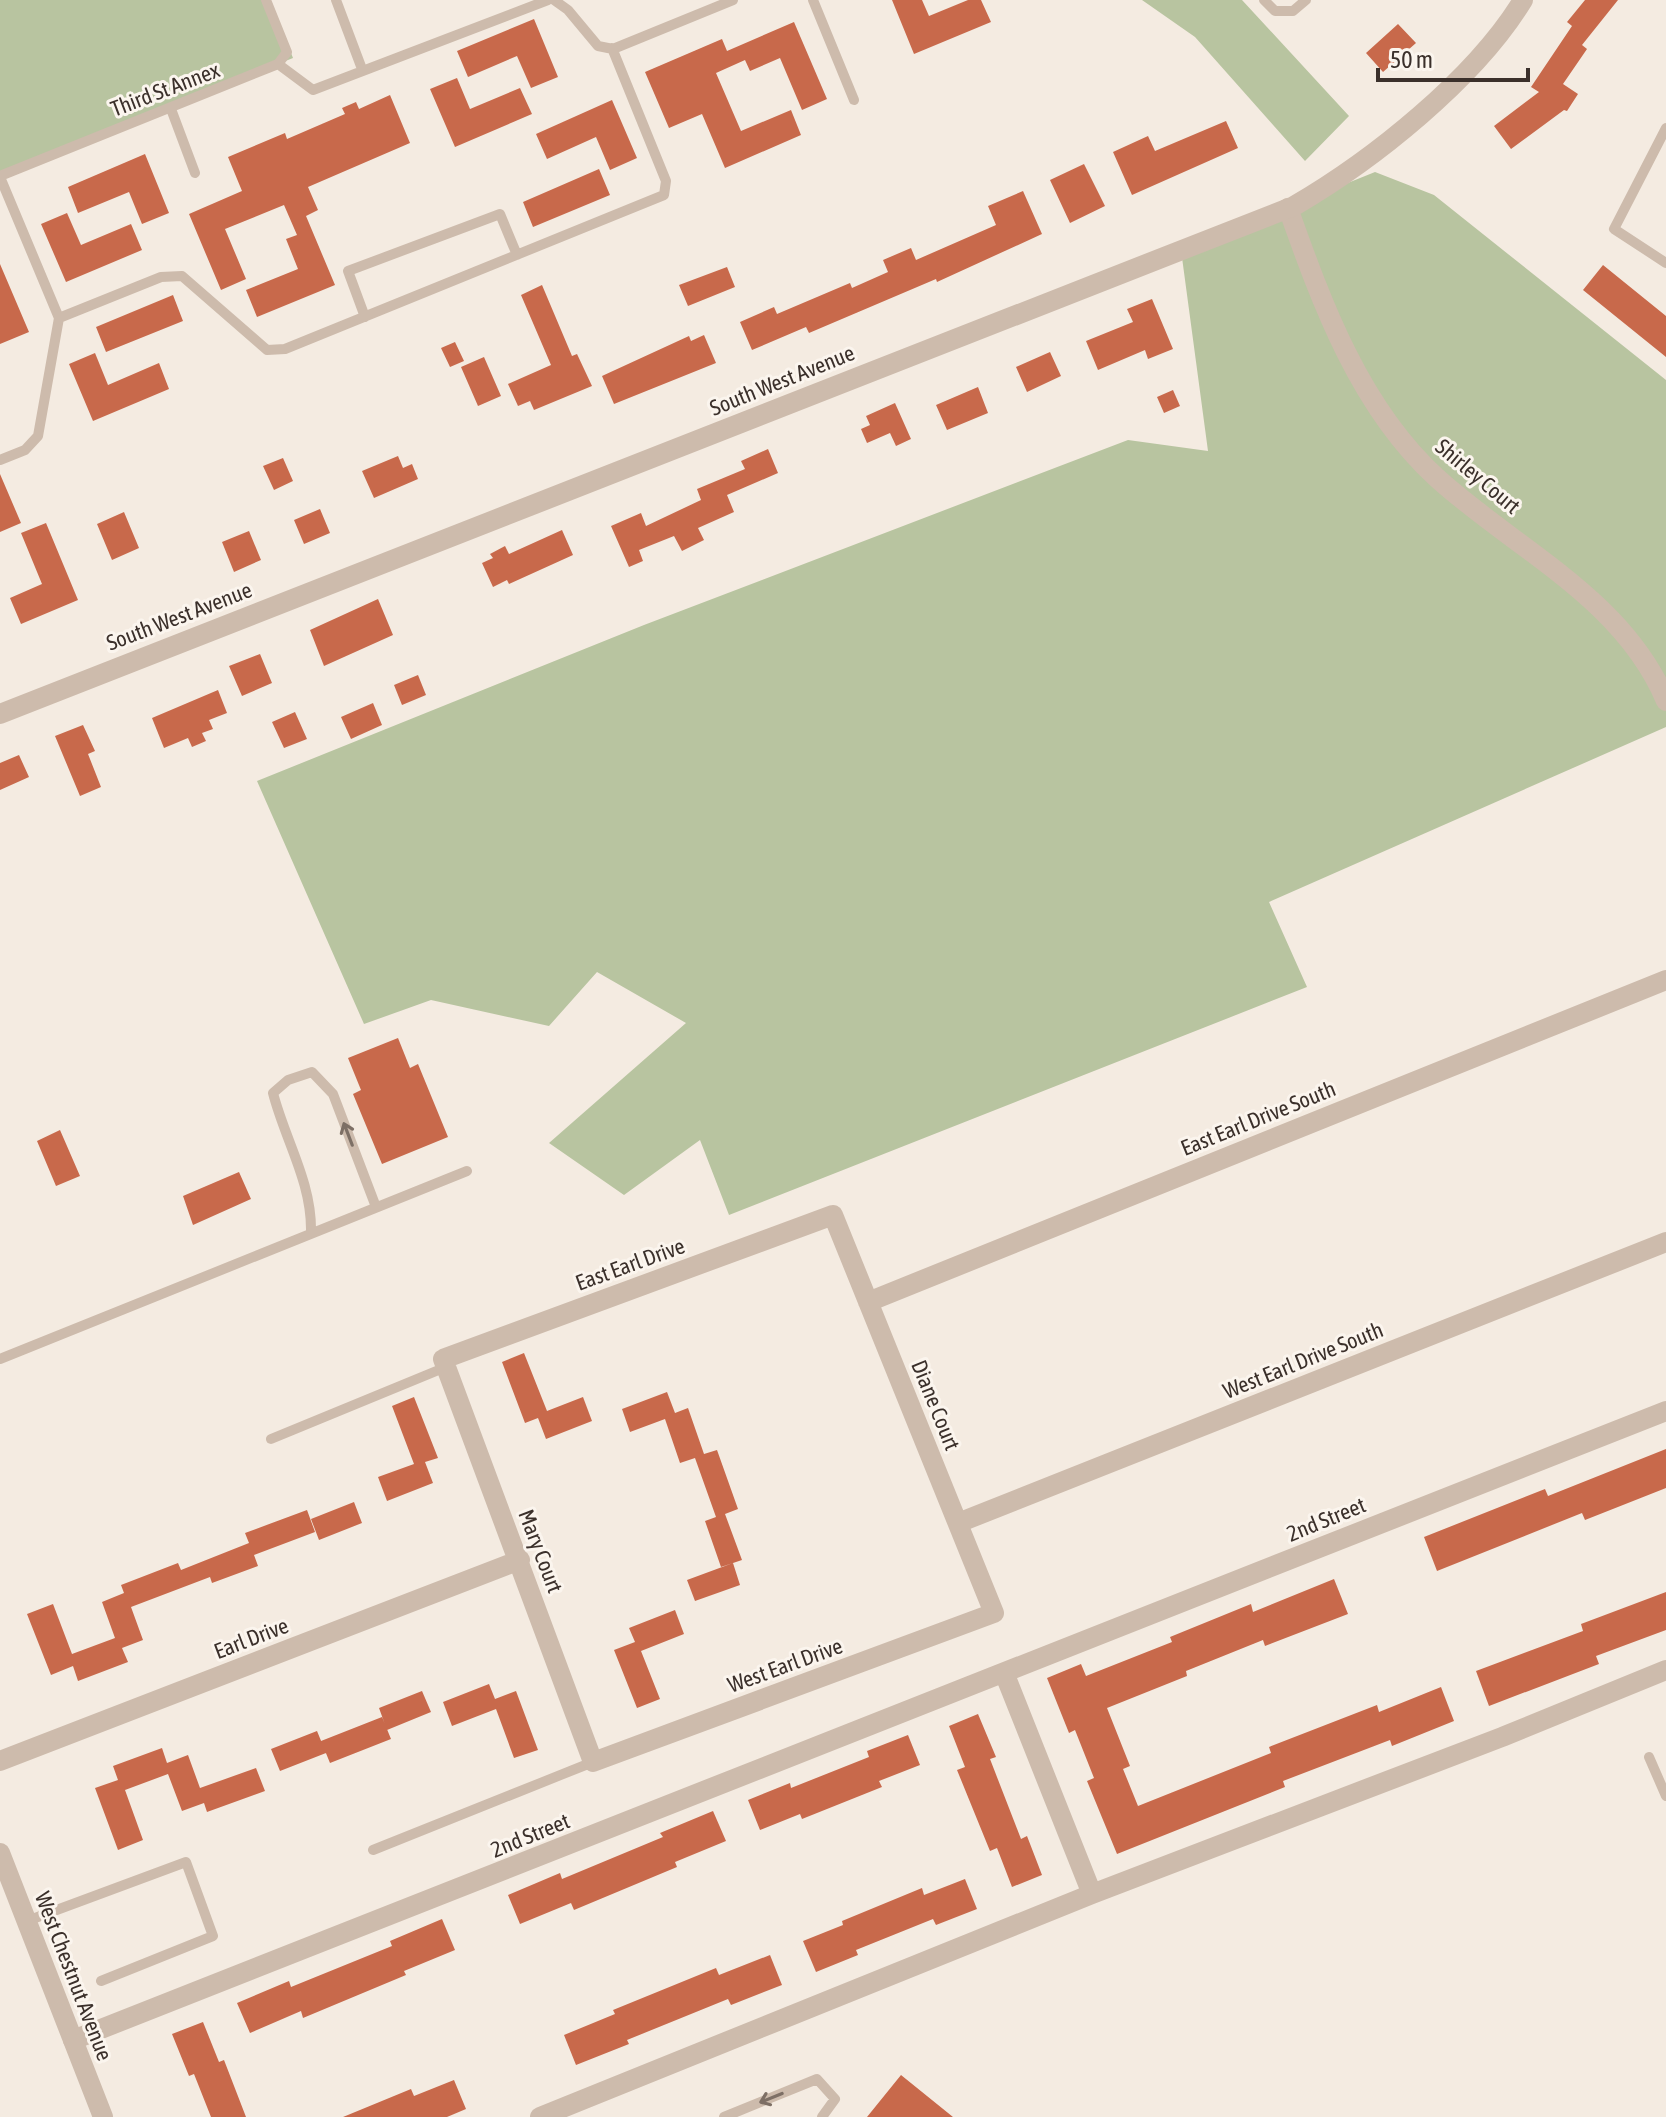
<svg xmlns="http://www.w3.org/2000/svg" width="1666" height="2117" viewBox="0 0 1666 2117" font-family="'Asap Condensed',sans-serif">
<rect width="100%" height="100%" fill="#f4ebe1"/>
<path fill="#b8c4a0" d="M0 0H270L293 58 0 174Z
M1142 0H1242L1349 116 1305 161 1195 37Z
M1375 172 1434 195 1666 380V727L1269 902 1307 987 729 1215 700 1140 624 1195 549 1143 686 1023 597 972 549 1026 431 1000 364 1024 257 781 644 625 1128 440 1208 451 1181 250Z"/>
<path fill="#c8694b" d="M892 0H922L929 16 968 0H981L991 22 914 54Z
M1585 0H1618L1582 45 1587 49 1563 84 1578 94 1567 111 1564 110 1511 149 1494 126 1539 92 1531 87 1572 26 1567 22Z
M534 19 558 77 531 88 517 56 468 77 457 51Z
M794 22 827 99 802 110 780 58 750 71 745 60 716 73 741 131 791 110 801 135 725 168 702 114 669 128 645 72 722 39 727 51Z
M1398 24 1416 43 1383 72 1366 53Z
M457 78 470 109 520 88 532 114 455 147 430 89Z
M390 95 410 143 308 187 318 210 306 216 335 285 257 317 246 290 298 269 286 239 297 235 284 205 225 229 246 279 221 290 189 214 242 191 228 157 285 133 287 139 345 114 342 108 356 102 359 109Z
M612 100 637 158 610 170 596 137 547 159 536 134Z
M1226 121 1238 148 1132 195 1113 152 1148 136 1155 151Z
M145 154 169 213 142 224 129 192 78 213 68 187Z
M1084 164 1105 206 1070 223 1050 180Z
M599 169 610 195 533 227 523 202Z
M1023 191 1042 234 937 282 936 279 809 333 806 327 752 350 740 322 774 307 777 314 850 283 852 288 888 272 883 260 911 248 916 260 996 225 988 206Z
M67 213 81 245 131 224 142 250 66 282 41 224Z
M0 264 29 332 0 344Z
M1603 265 1666 316V357L1583 290Z
M727 267 735 287 688 306 679 285Z
M542 285 572 356 577 354 592 386 534 410 530 401 518 406 508 384 551 365 521 295Z
M173 295 183 321 106 352 96 327Z
M1152 299 1173 349 1148 359 1145 350 1098 370 1086 341 1133 322 1127 309Z
M704 335 716 363 614 404 602 376 689 336 691 341Z
M455 342 464 361 450 367 441 348Z
M1050 352 1061 376 1027 392 1016 367Z
M95 353 108 385 159 363 169 389 93 421 69 364Z
M484 357 501 396 478 406 461 367Z
M978 387 988 413 947 430 936 405Z
M1173 390 1180 406 1164 413 1157 397Z
M895 403 911 439 896 446 890 433 867 443 861 429 870 425 866 416Z
M768 449 778 473 727 495 734 512 698 528 704 540 682 551 674 536 639 550 643 561 629 567 611 526 641 513 646 526 701 500 697 489 745 469 741 461Z
M398 456 403 468 412 464 418 479 374 498 362 471Z
M283 458 293 481 274 490 263 466Z
M0 474 21 523 0 532Z
M320 509 330 533 304 544 294 520Z
M124 512 139 548 112 560 97 524Z
M46 523 78 600 21 624 10 598 42 584 21 533Z
M562 530 573 555 509 584 507 580 493 587 482 563 493 558 490 554 505 546 509 554Z
M249 531 261 560 234 572 222 542Z
M378 599 393 635 324 666 310 630Z
M260 654 272 683 242 696 229 666Z
M418 675 426 695 402 705 394 685Z
M218 690 227 713 209 720 213 729 202 733 206 741 192 747 188 738 164 748 152 718Z
M373 703 382 725 351 739 341 717Z
M295 712 307 739 284 748 272 722Z
M83 725 95 751 88 754 101 787 80 796 55 736Z
M19 755 29 777 0 790V763Z
M398 1038 410 1068 418 1064 448 1137 382 1164 353 1094 361 1090 348 1058Z
M60 1130 80 1176 56 1186 37 1141Z
M239 1172 251 1199 193 1225 183 1196Z
M524 1353 547 1411 583 1397 592 1421 546 1439 538 1418 525 1423 502 1362Z
M667 1392 675 1413 688 1408 704 1454 717 1450 738 1509 725 1514 742 1560 721 1567 705 1521 716 1517 695 1458 680 1463 665 1419 630 1432 622 1409Z
M414 1397 438 1458 425 1462 433 1483 387 1501 378 1477 414 1464 392 1406Z
M1666 1449V1488L1585 1520 1582 1513 1437 1571 1424 1537 1545 1489 1548 1496Z
M354 1502 362 1523 319 1540 311 1519Z
M307 1510 315 1532 254 1555 258 1566 212 1583 210 1577 131 1607 143 1640 122 1648 128 1662 78 1681 73 1666 51 1675 27 1614 53 1604 72 1654 115 1638 102 1602 124 1593 121 1585 178 1563 181 1570 249 1543 245 1533Z
M733 1563 740 1585 695 1601 687 1580Z
M1334 1579 1348 1614 1265 1646 1263 1640 1186 1671 1187 1676 1107 1708 1130 1766 1123 1769 1138 1806 1271 1753 1269 1747 1377 1705 1379 1712 1441 1687 1454 1721 1392 1746 1390 1740 1283 1781 1285 1787 1117 1854 1087 1781 1094 1778 1075 1730 1069 1733 1047 1678 1081 1664 1086 1676 1172 1642 1170 1637 1251 1604 1253 1612Z
M1666 1592V1630L1596 1656 1599 1664 1489 1706 1476 1671 1583 1631 1581 1624Z
M675 1610 684 1634 641 1651 660 1699 637 1708 614 1650 635 1642 629 1628Z
M489 1684 495 1699 516 1691 538 1750 514 1758 496 1709 452 1726 443 1702Z
M422 1691 431 1712 387 1730 379 1708Z
M978 1714 996 1757 990 1759 1021 1839 1027 1836 1042 1875 1012 1887 997 1848 990 1851 957 1770 965 1767 949 1726Z
M382 1717 391 1739 330 1763 321 1741Z
M317 1731 326 1753 280 1771 271 1749Z
M908 1735 920 1765 879 1781 882 1787 802 1819 800 1814 760 1830 748 1800 790 1783 791 1788 869 1757 867 1751Z
M162 1748 167 1763 188 1755 200 1788 256 1768 265 1791 207 1812 204 1803 182 1811 168 1774 125 1790 143 1840 118 1850 95 1788 118 1780 113 1766Z
M713 1811 726 1841 675 1862 677 1867 574 1910 571 1903 520 1924 508 1895 560 1873 562 1879 663 1837 660 1833Z
M965 1879 977 1909 936 1925 933 1919 856 1950 858 1955 816 1972 803 1941 843 1925 842 1921 922 1888 924 1895Z
M442 1919 455 1950 404 1971 406 1975 303 2018 301 2011 250 2033 237 2003 289 1981 291 1987 392 1946 390 1941Z
M770 1955 782 1985 731 2005 728 1999 627 2040 629 2044 576 2065 564 2035 615 2014 613 2010 716 1968 719 1975Z
M203 2022 219 2062 224 2060 246 2117H211L194 2074 189 2076 172 2034Z
M901 2075 953 2117H867Z
M454 2080 466 2109 447 2117H343L411 2089 414 2096Z"/>
<g fill="none" stroke-linecap="round" stroke-linejoin="round">
<path stroke="#cdbbac" stroke-width="10" d="M336 0 362 69
M554 0 568 10 598 46 613 49 733 0
M813 0 854 100
M1264 0 1275 11H1293L1306 0
M278 64 313 90 548 0
M171 109 195 173
M1666 128 1614 229 1666 263
M0 176 278 64 287 52 266 0
M0 177 59 318 161 277 182 276 267 350 285 349 664 195 666 181 612 48
M365 317 348 271 500 214 517 255
M0 460 25 450 38 436 59 318
M311 1232C312 1182 285 1140 273 1093L288 1080 312 1072 333 1094 376 1207
M0 1359 467 1171
M271 1439 446 1367
M1649 1757 1666 1796
M373 1850 593 1762
M27 1921 186 1862 213 1936 101 1981
M724 2117 817 2079 835 2099 822 2117"/>
<path stroke="#cdbbac" stroke-width="20" d="M1288 208C1322 304 1360 408 1437 478 1515 549 1623 598 1666 701
M833 1215 994 1613 593 1762 443 1359Z
M868 1302 1666 980
M958 1523 1666 1242
M1005 1675 1092 1894
M0 1761 520 1560
M73 2040 1666 1411
M540 2117 1092 1894 1502 1737 1666 1670"/>
<path stroke="#cdbbac" stroke-width="20" d="M0 714 1294 206C1373 160 1475 79 1523 0
M0 1853 103 2117"/>
</g>
<defs><path id="oneway-shaft" d="M-6 0H5M1.5-3L5.5 0L1.5 3" fill="none" stroke-width="1.6" stroke-linecap="round" stroke-linejoin="round" transform="scale(2)"/></defs>
<g stroke="#7d6f65">
<use href="#oneway-shaft" transform="translate(348 1134) rotate(-111)"/>
<use href="#oneway-shaft" transform="translate(771 2098) rotate(158)"/>
</g>
<g text-anchor="middle" stroke-width="6" stroke-linejoin="round" paint-order="stroke">
<g font-size="22" fill="#3b302b" stroke="#fbf5ee">
<text transform="translate(165 89) rotate(-21)" y="8">Third St Annex</text>
<text transform="translate(782 380) rotate(-22)" y="8">South West Avenue</text>
<text transform="translate(1478 476) rotate(40)" y="8">Shirley Court</text>
<text transform="translate(179 616) rotate(-21)" y="8">South West Avenue</text>
<text transform="translate(1258 1118) rotate(-22)" y="8">East Earl Drive South</text>
<text transform="translate(630 1264) rotate(-20)" y="8">East Earl Drive</text>
<text transform="translate(1303 1360) rotate(-22)" y="8">West Earl Drive South</text>
<text transform="translate(936 1405) rotate(68)" y="8">Diane Court</text>
<text transform="translate(1326 1519) rotate(-22)" y="8">2nd Street</text>
<text transform="translate(541 1551) rotate(69)" y="8">Mary Court</text>
<text transform="translate(251 1638) rotate(-21)" y="8">Earl Drive</text>
<text transform="translate(785 1665) rotate(-20)" y="8">West Earl Drive</text>
<text transform="translate(530 1835) rotate(-22)" y="8">2nd Street</text>
<text transform="translate(74 1976) rotate(69)" y="8">West Chestnut Avenue</text>
</g>
</g>
<path d="M1378 68v12h150v-12" fill="none" stroke="#3b302b" stroke-width="4"/>
<text x="1390" y="68" font-size="24" fill="#3b302b" stroke="#fbf5ee" stroke-width="6" paint-order="stroke">50 m</text>
</svg>
